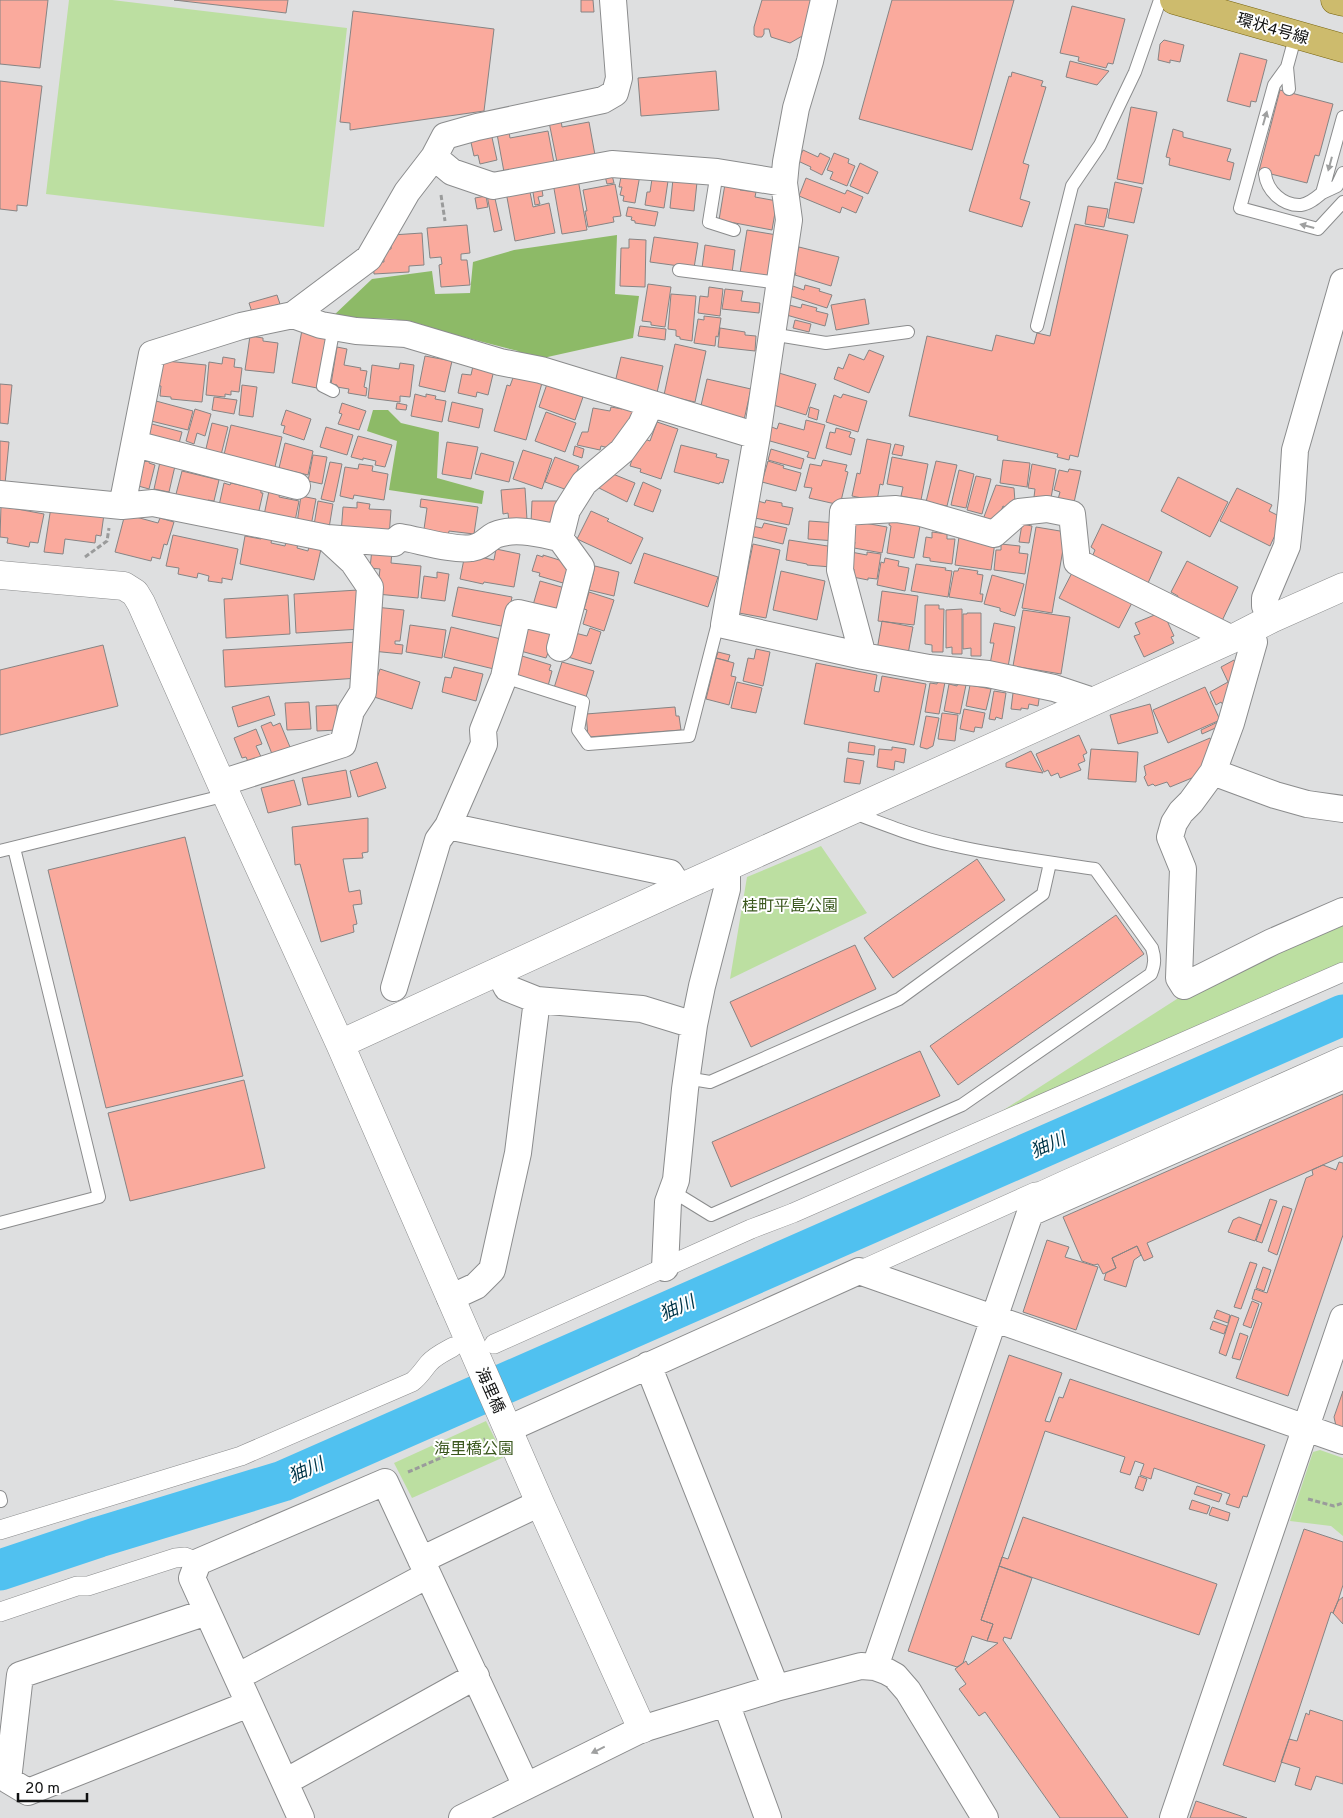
<svg xmlns="http://www.w3.org/2000/svg" width="1343" height="1818" viewBox="0 0 1343 1818" font-family="Overpass,'Noto Sans JP',sans-serif">
<rect width="100%" height="100%" fill="#dedfe0"/>
<path fill="#bcdfa1" d="M69 0H112L347 28 324 227 46 194Z
M821 846 867 913 730 979 747 877Z
M1343 919V965L985 1122 1180 997Z
M486 1421 504 1457 412 1498 394 1463Z
M1320 1450 1343 1458V1536L1331 1526 1290 1521 1313 1452Z"/>
<path fill="#8dba67" d="M617 235 615 294 639 296 633 338 525 362 518 351 394 319 332 317 372 279 432 271 435 294 470 293 473 262 514 250Z
M373 410H388L401 423 439 432 437 478 484 491 482 504 389 490 397 441 367 431Z"/>
<g fill="none" stroke-linecap="round" stroke-linejoin="round">
<path stroke="#50c1f0" stroke-width="41" d="M0 1570 99 1537 283 1481 1343 1015"/>
</g>
<path fill="#faaa9d" stroke="#868484" d="M0 0H48L40 68 0 64Z
M174 0H288L286 13Z
M581 0H593L594 12H581Z
M762 0H813L804 35 790 43 771 37 769 29H764V34L762 37H757L754 35V27Z
M892 0H1014L972 150 859 119Z
M1072 6 1125 19 1113 64 1108 63 1106 68 1078 61 1079 57 1060 53Z
M353 11 494 29 484 111 350 130V123L340 122Z
M1164 40 1184 45 1180 62 1170 60V63L1158 60 1160 44Z
M1240 53 1267 60 1256 102 1251 101 1250 107 1227 101Z
M1070 61 1109 71 1097 85 1066 77Z
M716 71 719 110 641 116 638 78Z
M1012 72 1043 81 1041 86 1046 87 1023 163 1029 165 1020 199 1030 202 1022 227 969 211 1009 76 1011 77Z
M0 81 42 86 27 206 17 205V211L0 209Z
M1280 90 1333 104 1319 156 1315 155 1307 183 1259 171Z
M1131 107 1157 112 1143 184 1117 179Z
M561 120 562 127 589 122 595 155 557 162 549 122Z
M1173 129 1183 132V137L1231 149 1227 161 1234 163 1230 180 1169 165 1170 158 1166 157Z
M548 131 554 163 504 172 497 134 509 132 510 138Z
M491 133 497 160 480 164 478 155 474 156 470 138Z
M803 150 818 157 820 153 830 158 822 175 810 169 811 167 798 161Z
M834 153 849 159 848 163 855 166 847 186 830 179 833 172 827 170Z
M860 163 878 172 868 194 850 186Z
M622 172 640 175 635 203 623 201 624 196 620 195 622 187H619Z
M612 175 614 183 607 184 605 176Z
M806 178 845 194 847 190 863 197 856 213 842 207 840 213 799 196Z
M578 179 587 230 562 234 553 183Z
M652 179 668 181 664 208 645 205 647 192H650Z
M673 179 697 182 694 211 670 208Z
M1115 182 1142 188 1134 223 1108 218Z
M541 184 543 196 538 197 540 204 535 205 532 186Z
M615 184 621 216 613 217 614 222 588 227 585 211H587L583 190Z
M725 184 741 187 740 190 756 192 755 197 777 201 772 230 719 220Z
M529 187 533 207 549 203 555 233 515 241 506 192Z
M494 194 502 230 494 232 487 195Z
M486 196 488 207 477 209 475 198Z
M1088 206 1108 209 1104 227 1085 224Z
M628 207 658 212 655 226 635 223V221L631 220 632 217 626 216Z
M1075 224 1128 235 1078 457 1070 455 1069 460 1057 457 1058 454 997 440 998 436 909 416 927 336 992 351 996 335 1034 344 1037 333 1050 336Z
M467 225 470 253 461 254V260H467L470 285 441 287 439 265 442 264 441 257 430 258 427 228Z
M747 230 777 235 770 278 740 273Z
M422 233 424 265 409 266V272L374 274 373 262H384L383 250 391 249 392 235Z
M654 237 698 243 694 268 650 262Z
M629 239 646 240 645 287 620 286 621 248H629Z
M705 245 735 250 732 273 702 268Z
M799 247 839 257 831 286 795 275 796 273 792 272Z
M648 284 671 287 665 327 651 325V322L642 321Z
M790 285 804 290 805 285 820 289 819 291 832 295 827 308 786 295Z
M709 287 723 289 720 316 698 313 700 296 708 297Z
M725 289 743 291 741 301 760 303 759 313 722 309Z
M671 294 696 296 692 341 680 339V337L676 336V330L668 329Z
M277 295 280 304 252 312 249 303Z
M865 299 869 324 836 330 831 305Z
M785 304 801 308 802 304 817 308 816 311 828 314 825 326 783 314Z
M704 316 721 318 718 337 716 336 715 346 694 343 698 319 704 320Z
M795 320 811 324 809 332 793 328Z
M640 326 666 329 665 340 638 336Z
M720 328 745 332V335L756 336 755 351 718 347Z
M302 330 327 334 317 388 292 383Z
M250 336 263 338V341L278 343 274 373 245 370Z
M675 344 706 351 695 402 664 395Z
M337 347 347 349 344 365 361 368 360 370 367 371 364 387 367 388 366 396 348 393 349 389 337 387V385L331 384Z
M869 350 884 356 869 393 834 379 838 367 843 369 849 354 864 360Z
M425 356 452 361 445 392 419 386Z
M223 357 235 359 234 367 242 368 239 392 231 391V395L225 394V397L206 395 209 362 222 364Z
M621 357 663 366 656 397 614 387Z
M156 360 206 365 202 402 171 399V397L160 396 161 386 153 385Z
M400 363 414 365 410 397 400 396V402L368 398 372 365 399 369Z
M473 366 494 370 488 395 477 392 476 397 458 393 462 374 471 375Z
M779 373 816 384 806 415 770 404Z
M514 375 542 383 526 440 494 431 507 385 510 386Z
M707 379 751 389 744 420 700 410Z
M0 384 12 385 8 424 0 423Z
M547 384 583 397 575 420 539 407Z
M242 385 257 387 253 417 239 415Z
M415 394 426 397V394L436 396 435 399 446 401 442 422 411 416Z
M843 394 867 401 858 432 826 422 834 395 841 398Z
M214 397 237 400 234 414 212 410Z
M156 401 193 411 188 430 151 421Z
M452 402 483 409 479 428 448 421Z
M342 403 366 411 359 430 338 424 342 414 339 413Z
M397 403 407 405 406 410 396 409Z
M623 405 635 408 625 441 617 450 601 446 600 450 577 445 582 432H588L593 408 610 411 611 407 622 409Z
M810 407 819 410 817 420 808 417Z
M195 409 211 414 205 436 197 433 194 444 186 441Z
M286 410 311 419 304 440 283 433 285 426 281 425Z
M546 412 576 423 565 452 535 441Z
M806 420 825 425 815 459 807 457 809 452 763 439 766 425 777 429 779 423 804 430Z
M657 422 678 429 661 479 640 472 641 469 630 466 639 437 650 441Z
M212 423 228 427 221 455 205 453Z
M152 424 182 432 178 447 148 439Z
M231 425 282 437 274 471 223 459Z
M326 427 353 435 347 455 320 447Z
M836 428 851 432 849 437 855 439 851 455 826 448 830 432 835 433Z
M358 436 392 445 385 467 375 465 376 461 363 458V460L351 457Z
M867 439 891 444 883 485 880 484 877 501 852 496 857 473 860 474Z
M0 441 9 442 5 484 0 483Z
M447 442 478 447 471 479 442 474Z
M285 443 313 451 308 475 279 468Z
M895 444 904 446 902 456 892 454Z
M681 445 717 454 716 457 729 460 723 483 720 482 719 484 674 472Z
M575 446 584 449 582 458 573 455Z
M771 449 804 459 801 469 768 460Z
M523 450 552 459 542 489 513 479Z
M481 453 514 462 509 482 475 474Z
M140 455 150 458 149 463 155 465 149 489 135 485Z
M313 455 327 457 322 484 308 481Z
M555 457 579 466 570 491 545 482Z
M892 457 928 464 921 500 901 496 903 487 887 484Z
M823 460 847 465 845 471 848 472 840 505 809 498 812 488 804 487 810 464 821 466Z
M1003 460 1030 463 1027 487 1000 483Z
M768 461 784 466 783 468 801 473 796 491 762 482Z
M936 461 957 465 947 506 926 502Z
M160 462 175 466 169 492 154 489Z
M330 462 342 464 334 502 321 499Z
M359 464 373 466 372 471 388 474 384 500 354 495 353 499 340 496 345 467 358 469Z
M1032 464 1056 469 1050 504 1034 497 1035 489 1028 488Z
M1069 469 1081 471 1073 507 1057 503 1060 492 1054 490 1059 470 1068 472Z
M959 470 974 474 966 508 951 505Z
M182 471 219 480 214 501 208 500 206 506 175 498Z
M608 472 635 483 627 502 595 486Z
M976 476 991 479 982 514 967 510Z
M1178 477 1228 502 1210 537 1161 511Z
M643 482 661 490 653 512 634 505Z
M224 483 230 485 231 483 261 490V493H263L257 519 218 510Z
M996 485 1014 488 1015 502 1009 509 1003 506 995 527 982 522Z
M525 488 527 520 509 522 508 513 503 514 501 490Z
M1237 488 1272 505 1269 511 1283 518 1270 546 1220 521Z
M269 491 280 493 279 497 299 501 294 526 263 520Z
M301 496 316 499 311 526 297 523Z
M421 499 478 507 474 534 449 531 448 536 424 529 427 508 420 507Z
M754 500 765 503 766 500 782 503V506L793 508 789 525 750 517Z
M318 501 333 504 329 528 314 525Z
M532 501H557L556 527 531 523Z
M357 502 370 504 369 509 391 510 389 537 341 534 343 507 357 508Z
M1 506 44 514 38 543 30 542 29 547 7 543 8 538 0 537Z
M51 507 104 514 101 536 96 535 95 543 65 539 63 554 44 552Z
M591 511 609 519 607 521 643 538 631 564 577 539Z
M125 514 158 523 160 518 174 522 167 545 164 544 160 559 152 557 151 561 115 552Z
M890 518 920 526 914 558 887 553 891 526 889 525Z
M809 521 837 523 836 541 808 539Z
M853 521 887 527 882 553 854 548 855 542 849 541Z
M764 523 787 528 783 544 745 535 748 525 762 528Z
M1022 524 1032 526 1029 543 1019 542Z
M1102 524 1162 552 1148 583 1092 557 1095 550 1091 547Z
M1036 527 1066 532 1052 613 1022 608Z
M932 532 947 534V539H955L952 564 930 561V558L923 557 926 537 932 538Z
M173 535 238 549 232 580 222 578V583L208 581 209 576 198 573 197 578 178 574 179 568 166 566Z
M245 536 261 539 262 536 272 538 271 543 285 546 286 542 298 544 297 548 308 551 309 546 321 549 314 580 240 564Z
M959 537 995 542 991 570 955 565Z
M789 540 834 547 831 567 807 565V564L786 560Z
M753 544 780 550 766 618 739 613Z
M1001 544 1020 546 1019 553 1028 554 1025 574 994 570 996 550H1001Z
M372 549 392 551 391 563 421 566 418 598 377 594 380 569 370 568Z
M496 549 520 554 514 587 484 582 483 584 460 579 465 554 494 560Z
M851 552 867 555V552L881 554 877 579 868 578V580L853 577 854 569 848 568Z
M644 553 718 577 708 607 634 583Z
M537 555 543 557V555L569 563 563 583 539 576 540 573 532 571Z
M885 558 899 561 898 566 909 568 905 591 877 585 881 562 884 563Z
M1187 561 1238 587 1221 623 1176 601 1178 596 1171 592Z
M916 564 946 568 945 570 952 571 948 597 911 591Z
M595 566 619 572 614 596 589 590Z
M1075 567 1135 597 1119 628 1059 598Z
M959 568 978 571 977 574 983 575 980 594H983L982 602 949 597 954 571H958Z
M781 571 825 581 817 620 773 610Z
M437 572 449 574 445 601 421 598 424 576 437 578Z
M992 575 1024 584 1015 616 1000 611V608L984 604Z
M540 581 565 588 557 613 533 605Z
M458 587 512 597 506 627 452 616Z
M358 590 361 629 296 633 294 594Z
M882 591 918 596 914 625 878 621Z
M589 592 614 600 604 631 583 624 587 610 584 609Z
M288 595 290 634 226 638 224 599Z
M925 605H939V609H944L943 652H932V645L925 644Z
M375 607 404 610 400 641H395V644L403 645 402 654 372 651Z
M962 609V654H952V647L946 648V610Z
M1023 610 1070 617 1061 674 1013 666Z
M967 613H981V656H971V648L963 649V614H967Z
M1157 614H1164L1174 636 1171 637 1174 643 1144 657 1134 636 1140 634 1135 623Z
M882 621 913 627 908 654 877 650Z
M994 623 1015 627 1008 667 990 664 994 643H990Z
M410 625 446 630 442 658 406 652Z
M451 627 501 639 494 669 444 657Z
M523 627 555 635 550 653H548L546 658 517 650Z
M590 628 601 632 591 664 568 657 575 633 587 636Z
M357 642 359 678 225 687 223 650Z
M103 645 118 706 0 735V670Z
M756 649 770 652 763 686 743 681 748 658 754 659Z
M718 652 730 655 728 661 716 658Z
M522 656 551 665 549 670 552 671 548 686 515 676Z
M716 658 734 663 731 676 736 677 729 705 706 699Z
M1234 660 1240 671 1223 705 1221 702 1216 705 1210 692 1228 682 1221 667Z
M562 662 594 671 586 697 554 688Z
M816 663 877 675 874 691 879 692 882 676 926 684 914 745 804 724Z
M454 667 483 674 476 701 442 692 445 677 451 678Z
M380 669 420 682 412 709 371 696Z
M938 681 945 682 939 714 925 712 930 683 937 684Z
M737 682 762 688 756 713 731 708Z
M958 683 966 685 960 714 944 711 949 684 957 686Z
M970 685 991 689 986 710 966 706Z
M1205 687 1220 720 1168 743 1153 710Z
M994 691 1006 693 1002 719 996 717 995 720 989 719Z
M1013 693H1040L1038 706 1029 704 1028 709 1021 708V710L1011 709Z
M269 696 275 715 238 727 232 707Z
M309 702 311 729 287 730 285 703Z
M1150 704 1158 733 1118 744 1110 715Z
M337 705 338 730 317 731 316 706Z
M675 707 676 716H679L681 730 588 737 586 714Z
M964 709 985 713 982 728 975 727 974 732 960 729Z
M942 713 958 715 955 741 938 739Z
M926 716 939 718 933 746 927 749 920 747Z
M1220 721 1222 725 1202 734 1201 730Z
M271 722 273 726 280 723 290 747 272 754 261 726Z
M256 729 262 744 256 746 262 759 249 764 246 757 242 758 234 738Z
M1079 735 1087 753 1083 755 1085 761 1078 764 1081 770 1060 778 1058 773 1051 776 1048 770 1044 772 1036 754Z
M1210 738 1216 753 1204 773 1170 787 1167 782 1155 786 1153 784 1148 786 1144 777 1146 775 1144 766Z
M849 742 875 746 874 755 848 752Z
M892 747 906 749 904 763 895 761 894 770 877 767 879 749 892 750Z
M1091 749 1138 752 1136 782 1088 779Z
M1031 751 1043 773 1006 767V763Z
M847 758 864 761 860 784 844 782Z
M377 762 386 788 358 797 350 771Z
M346 770 351 797 308 805 302 778Z
M294 780 301 805 268 813 261 788Z
M368 818V852L362 853 363 858 343 859 349 892 360 890 362 904 353 905 357 924 353 925 354 932 321 942 300 864 295 865 292 827Z
M185 837 243 1076 106 1108 48 870Z
M977 859 1005 900 893 978 864 938Z
M1116 915 1144 954 958 1085 930 1046Z
M855 945 876 989 751 1047 730 1002Z
M920 1051 940 1096 731 1187 712 1142Z
M244 1080 265 1168 130 1201 108 1113Z
M1343 1094V1156L1147 1243 1153 1257 1144 1261 1137 1246 1112 1258 1116 1268 1103 1274 1098 1264 1094 1265 1082 1261 1063 1217Z
M1339 1162 1343 1163V1235L1288 1396 1236 1378 1262 1303 1252 1299 1255 1289 1267 1293 1306 1178 1313 1175 1312 1170 1323 1165 1336 1170Z
M1270 1199 1277 1201 1262 1243 1256 1241Z
M1283 1206 1292 1209 1277 1255 1268 1251Z
M1239 1217 1261 1225 1255 1241 1228 1232 1233 1220Z
M1047 1240 1069 1247 1065 1257 1098 1267 1076 1330 1023 1312Z
M1137 1246 1141 1255 1134 1260 1126 1287 1104 1280 1106 1273 1116 1268 1112 1258Z
M1250 1262 1257 1264 1241 1309 1234 1307Z
M1263 1267 1271 1270 1264 1291 1256 1288Z
M1252 1301 1259 1304 1251 1328 1243 1325Z
M1217 1310 1230 1315 1228 1323 1214 1318Z
M1231 1315 1239 1318 1226 1356 1219 1353Z
M1213 1321 1227 1326 1224 1334 1210 1329Z
M1240 1333 1248 1336 1240 1360 1232 1358Z
M1009 1355 1062 1373 1045 1421 1050 1422 1059 1397 1063 1398 1070 1379 1265 1445 1247 1497 1243 1496 1239 1508 1226 1504 1230 1494 1154 1468 1151 1479 1140 1475 1144 1464 1135 1461 1130 1475 1120 1472 1125 1457 1045 1431 981 1620 993 1624 987 1641 972 1636 963 1663 957 1667 908 1651Z
M1343 1391V1428L1336 1426 1334 1417Z
M1139 1476 1147 1479 1143 1491 1135 1488Z
M1197 1486 1222 1494 1219 1502 1194 1494Z
M1192 1500 1210 1506 1207 1514 1189 1509Z
M1212 1507 1230 1513 1228 1521 1209 1515Z
M1023 1517 1217 1584 1199 1635 999 1566 1002 1557 1008 1559Z
M1304 1529 1343 1542V1585L1338 1601 1333 1613 1331 1612 1275 1782 1223 1765Z
M999 1566 1032 1578 1011 1639 1004 1637 1003 1640 1128 1818H1060L985 1712 979 1716 959 1689 966 1684 955 1669 966 1661 968 1665 998 1643 987 1641 993 1624 981 1620Z
M1343 1597V1624L1333 1613 1338 1601Z
M1310 1710 1343 1721V1784L1316 1776 1311 1790 1295 1785 1300 1768 1281 1762 1289 1739 1297 1741 1306 1713 1309 1715Z
M1196 1801 1247 1818H1190Z"/>
<g fill="none" stroke-linecap="round" stroke-linejoin="round">
<defs>
<path id="service" d="M1296 34 1287 67 1274 85 1240 208 1318 229 1343 202
M1287 67 1289 89
M717 172 709 222 734 230
M1265 174C1267 191 1283 206 1301 205 1309 204 1316 198 1322 193L1343 117
M1322 193 1337 186 1343 173
M679 270 779 283
M1037 326 1072 186 1100 145 1135 72 1160 0
M771 334 826 343 908 332
M333 391 323 386 334 327
M504 677 583 702 578 730 588 744 689 736 718 623 724 625
M0 851 227 795
M686 1078 710 1082 899 999 1043 894 1050 863
M672 1191 711 1215 962 1105 1151 974C1155 964 1155 958 1152 948L1095 869C1047 862 999 856 952 845 918 838 886 825 854 813
M0 1223 99 1197 14 848
M0 1497 1 1501"/>
<path id="pedestrian" d="M859 1271 1035 1192 1041 1191 1065 1180 1343 1056
M494 1344 751 1229 793 1213 1343 972
M0 1530 241 1456 412 1382C419 1377 423 1370 429 1363 435 1356 444 1352 453 1347
M0 1612 77 1586H88L175 1558 185 1557 198 1562"/>
<path id="minor" d="M824 0 810 61 796 108 786 162 784 183 789 220 757 436 724 625 863 656 929 668 988 674 1054 688 1093 701
M434 157 452 172 493 186 612 164 717 172 784 183
M293 315 321 325 356 331 406 334 500 362 541 370 757 436
M135 444 297 486
M0 494 122 506 153 503 327 538 353 562 370 587 363 692 351 711 343 744 221 783
M122 506 152 354 241 326 293 315 369 258 407 192 434 157 445 136 477 127 603 100 615 93 619 78 613 0
M327 538 394 543 400 537C419 540 453 551 472 548 482 547 487 539 495 535 515 527 540 534 560 538L581 567 560 648
M560 538 567 510 584 483 622 451 641 425 650 405
M1271 619 1265 606V598L1287 546 1292 499 1295 450 1343 282
M1249 631 1254 642 1231 723 1213 772 1191 802 1181 812 1174 823 1170 837 1183 869 1179 978 1184 986 1272 942 1343 911
M863 656 840 570 843 512 896 509 921 513 994 534 1019 512 1047 509 1072 514 1077 562 1232 639
M1213 772 1275 795 1307 804 1343 809
M448 826 670 873 680 888
M498 971 507 988 537 1000 642 1009 694 1025
M394 988 438 840 448 826 484 744 483 730 504 677 518 613 565 624
M665 1268 668 1202 676 1180 685 1089 694 1025 702 986 727 889V867
M450 1298 476 1286 492 1270 518 1153 537 1000
M648 1365 776 1688
M508 1429 859 1271 1343 1441
M421 1560 540 1503
M207 1612 20 1675 8 1780 28 1792 249 1704
M875 1667 1030 1213 1343 1076
M237 1677 428 1575
M726 1703 768 1818
M285 1782 476 1676
M301 1818 192 1578 198 1562 385 1482 526 1786
M462 1818 642 1729 776 1688 861 1666 875 1667 886 1671 895 1676 908 1691 985 1818
M1173 1818 1343 1318"/>
<path id="tertiary" d="M0 575 124 586 135 593 141 603 221 783 340 1044 540 1503 642 1729
M340 1044 680 888 1232 639 1271 619 1343 587"/>
<path id="primary" d="M1174 0 1343 48
M1335 0 1343 2"/>
</defs>
<use href="#service" stroke="#8b8c8d" stroke-width="14"/>
<use href="#pedestrian" stroke="#8b8c8d" stroke-width="20"/>
<use href="#minor" stroke="#8b8c8d" stroke-width="28"/>
<use href="#tertiary" stroke="#8b8c8d" stroke-width="29"/>
<use href="#primary" stroke="#75620d" stroke-width="29"/>
<path stroke="#9a9b9b" stroke-width="3" stroke-dasharray="5 2.5" stroke-linecap="butt" d="M441 195 445 221
M85 557 107 541 109 528
M408 1472 485 1439
M1308 1499 1334 1506 1343 1503"/>
<use href="#service" stroke="#fff" stroke-width="12"/>
<use href="#pedestrian" stroke="#fff" stroke-width="19"/>
<use href="#minor" stroke="#fff" stroke-width="26"/>
<use href="#tertiary" stroke="#fff" stroke-width="28"/>
<use href="#primary" stroke="#cdbb6d" stroke-width="28"/>
</g>
<defs><path id="oneway-solid" d="M-6-.8H1V-3.2L6.5 0L1 3.2V.8H-6Z" transform="scale(1.25)"/></defs>
<g fill="#9fa0a0">
<use href="#oneway-solid" transform="translate(1265 118) rotate(-74)"/>
<use href="#oneway-solid" transform="translate(1330 164) rotate(105)"/>
<use href="#oneway-solid" transform="translate(1307 226) rotate(-165)"/>
<use href="#oneway-solid" transform="translate(598 1750) rotate(154)"/>
</g>
<g text-anchor="middle" stroke-width="4" stroke-linejoin="round" paint-order="stroke">
<g font-size="16" fill="#101111" stroke="#fff">
<text transform="translate(1273 28) rotate(16)" y="6">環状4号線</text>
<text transform="translate(491 1390) rotate(66)" y="6">海里橋</text>
</g>
<g font-size="16" fill="#3b581e" stroke="#fff">
<text x="790" y="911">桂町平島公園</text>
<text x="474" y="1454">海里橋公園</text>
</g>
<g font-size="18" font-style="italic" fill="#003548" stroke="#fff">
<text transform="translate(1048 1145) rotate(-24)" y="6">㹨川</text>
<text transform="translate(677 1308) rotate(-24)" y="6">㹨川</text>
<text transform="translate(306 1470) rotate(-24)" y="6">㹨川</text>
</g>
</g>
<path d="M18 1793v8h69v-8" fill="none" stroke="#101111" stroke-width="2.5"/>
<text x="25" y="1793" font-size="15" fill="#101111" stroke="#ffffff" stroke-width="4" paint-order="stroke">20 m</text>
</svg>
